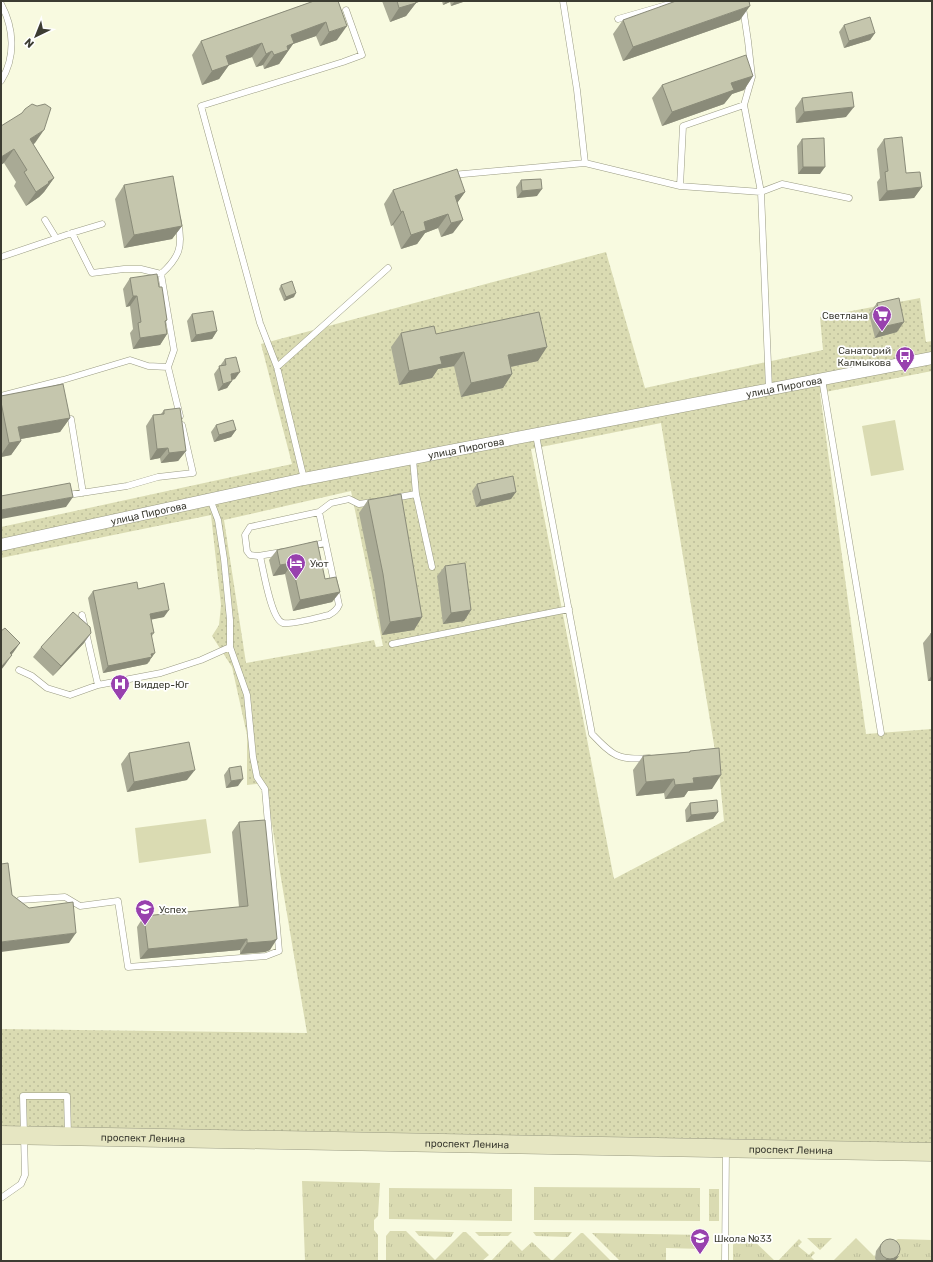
<svg xmlns="http://www.w3.org/2000/svg" width="933" height="1262" viewBox="0 0 933 1262" font-family="Rubik,sans-serif">
<defs>
<pattern id="grass-tufts" width="24" height="20" patternUnits="userSpaceOnUse"><rect width="24" height="20" fill="#dadbb2"/><path d="M3 7l-1-3M5 7V3M7 7l1-3M15 17l-1-3M17 17v-4M19 17l1-3" fill="none" stroke="#bcbd9a"/></pattern>
<pattern id="garden-dots" width="8" height="8" patternUnits="userSpaceOnUse"><rect width="8" height="8" fill="#dadbb2"/><path d="M2 2h.1M6 6h.1" fill="none" stroke="#bcbd9a" stroke-width="1.8" stroke-linecap="round"/></pattern>
</defs>
<rect width="100%" height="100%" fill="#f8fae0"/>
<path fill="url(#grass-tufts)" d="M302 1181 380 1183 378 1216 374 1220V1230L378 1235V1261H305Z
M534 1187 700 1188V1221L534 1220Z
M389 1188 512 1189V1221L389 1219Z
M709 1189H719V1221H709Z
M390 1231H406L435 1260 463 1232H466L489 1255 482 1261H386V1236Z
M415 1231 454 1232 451 1237 419 1236Z
M475 1232H512L508 1236H479Z
M533 1232H572L568 1237 536 1236Z
M581 1233H583L611 1261H552Z
M592 1233 704 1235 703 1249 666 1248V1261H620Z
M737 1238H751L775 1261H733V1245Z
M807 1238H832L820 1250Z
M856 1238 874 1256 875 1255 876 1261H833Z
M799 1239 802 1242 798 1246 809 1255 813 1251 815 1253 811 1257 815 1261H778Z
M898 1239 932 1240V1261H895L894 1241Z
M511 1240 522 1251 532 1242 552 1261H491Z"/>
<path fill="url(#garden-dots)" fill-rule="evenodd" d="M606 252 645 388 823 350 820 317 920 298 926 342 932 341V371L820 393 866 734 932 729V1152L1 1135V1029L307 1033 265 783 247 785V735L232 667 212 636 219 625 221 605 211 515 1 558V527L292 464 261 344ZM661 423 720 781 724 821 614 879 531 449ZM351 491 383 646 376 647 374 640 246 663 224 520Z"/>
<path fill="#dadbb2" d="M895 420 904 470 871 476 862 426Z
M206 819 211 853 139 863 135 828Z"/>
<g fill="none" stroke-linecap="round" stroke-linejoin="round">
<defs>
<path id="service" d="M742 1 748 41 752 77 744 105 761 192 769 389
M1 4C14 28 16 57 1 81
M618 19 670 4 668 1
M585 163 680 186 761 192 782 184 849 198
M452 175 585 163 577 90 563 1
M680 186 683 126 744 105
M45 220 56 238
M178 221C183 246 180 257 161 274L174 350 168 367 180 416
M72 233 92 273 124 269H141L161 274
M1 257 72 233 102 224
M277 367 388 268
M822 379 881 733
M1 396 63 380 130 360 148 366 168 367
M71 419 83 493
M536 435 592 734C612 755 618 761 649 758
M413 459 416 494 432 567
M304 479 277 367 260 323 201 106 343 62 362 55 346 10
M68 495 127 486 158 477 193 473 182 425
M394 498 416 494
M310 546 325 543
M282 552 258 556 250 555 247 551 245 535 250 527 319 512 331 503 349 499 359 504 373 502
M260 556C263 568 271 620 283 623 291 625 320 617 329 615 334 612 337 610 339 605L319 512
M82 615 98 685
M392 644 569 609
M19 670 32 676 47 688 70 695 98 685 161 673 201 660 230 647
M20 900 65 897 80 906 118 901 128 967 266 956 279 951 265 789 257 777 253 757 247 695 230 647V620L224 559 218 520 210 499
M1 1198 21 1184 25 1175 23 1096H67L68 1135
M725 1261 726 1150"/>
<g id="minor">
<path id="s1" d="M1 545 304 479 932 358"/>
</g>
<g id="secondary">
<path id="s2" d="M1 1135 932 1152"/>
</g>
</defs>
<use href="#service" stroke="#9a9b83" stroke-width="7"/>
<use href="#minor" stroke="#9a9b83" stroke-width="13"/>
<use href="#secondary" stroke="#9a9b83" stroke-width="19"/>
<use href="#service" stroke="#fff" stroke-width="6"/>
<use href="#minor" stroke="#fff" stroke-width="12"/>
<use href="#secondary" stroke="#e6e6c2" stroke-width="18"/>
</g>
<path fill="#a9aa95" d="M314 1 337 40 320 46 316 36 293 44 279 64 264 69 263 65 256 67 252 57 229 65 219 79 202 85 192 55 201 41Z
M382 1H421L416 3 406 16 390 22Z
M442 1H466L451 6 450 2 443 5Z
M623 20H740L623 61 613 34Z
M844 25 875 33 870 40 844 48 839 32Z
M753 76 744 90 732 94 724 104 662 126 652 98 662 85Z
M802 98 846 117 796 123 795 108Z
M22 113 35 143 33 144 54 178 44 192 39 197 26 206 14 186 16 182 4 163Z
M802 139 820 174H798L797 146Z
M884 139 906 173 922 187 914 198 879 201 877 182 880 178 877 149Z
M521 180 537 196 517 198 516 187Z
M124 185 182 226 172 239 124 248 115 199Z
M393 190 465 192 457 203 453 233 441 237 438 228 425 233 417 244 401 249 393 225 391 226 384 204Z
M130 278 159 287 167 320 165 323 167 334 160 345 133 349 130 333 133 329 130 306 126 307 123 289Z
M281 285 294 297 284 301 279 289Z
M877 303 897 332 875 338 869 314Z
M192 314 217 331 212 339 191 342 187 321Z
M401 333 436 334 538 361 511 367 512 374 503 388 461 397 454 366 438 369 432 378 399 385 391 347Z
M225 359 235 379 232 380 227 388 218 391 214 374Z
M1 396 70 418 60 432 21 439V441L11 455 1 457Z
M164 410 186 451 178 461 161 463 160 458 150 460 146 426 153 415 161 414Z
M216 425 236 430 231 437 214 442 211 432Z
M477 484 516 492 511 499 476 507 472 491Z
M368 500 422 617 414 630 382 635 374 586 359 513Z
M277 550 325 579 340 592 332 602 293 611 285 574 273 576 269 560Z
M445 566 471 610 464 621 443 624 437 576Z
M138 589 164 617 151 619 154 633 152 636 150 661 147 664 103 673 88 598 93 591Z
M931 633H932V681H928L923 643Z
M84 643 53 676 33 657 41 647Z
M690 751 712 789 688 791 684 797 665 799 664 793 636 796 633 770 643 756 689 752Z
M129 753 187 780 127 792 121 764Z
M229 768 238 786 226 788 224 775Z
M690 803 718 812 713 819 686 822 685 810Z
M239 822 270 950 265 952 240 954V950L140 959 137 927 144 916 239 907 232 832Z
M881 1244 895 1261H876L875 1258 876 1251Z"/>
<path fill="#8a8b79" d="M407 1H421L416 3 406 16 390 22 399 8Z
M446 1H451L450 2 443 5Z
M455 1H466L451 6Z
M750 6 740 20 623 61 633 47Z
M326 22 316 36 293 44 279 64 264 69 274 55 291 35Z
M347 26 337 40 320 46 329 32Z
M875 33 870 40 844 48 849 41Z
M262 43 252 57 219 69 229 65 219 79 202 85 212 71 226 56Z
M272 51 263 65 256 67 266 54Z
M753 76 744 90 732 94 724 104 662 126 672 112 731 83Z
M854 107 846 117 796 123 804 112Z
M44 130 35 143 20 153 30 139Z
M14 149 4 163 1 165V157Z
M803 167H825L820 174H798Z
M54 178 44 192 39 197 26 206 36 192 48 182Z
M922 187 914 198 879 201 887 191Z
M542 189 537 196 517 198 522 191Z
M465 192 455 206V196Z
M403 211 393 225 391 226 401 212Z
M448 214 438 228 425 233 417 244 401 249 411 235 424 222Z
M463 220 453 233 441 237 451 223Z
M182 226 172 239 124 248 134 235Z
M296 293 294 297 284 301 286 297Z
M133 296H137L130 306 126 307Z
M904 322 897 332 875 338 882 327Z
M217 331 212 339 191 342 196 335Z
M167 334 160 345 133 349 140 338Z
M547 347 538 361 499 369 508 355Z
M464 352 454 366 438 369 432 378 399 385 409 371 440 357Z
M240 372 235 379 226 381 231 374Z
M512 374 503 388 461 397 471 383Z
M232 381 227 388 218 391 223 384Z
M70 418 60 432 9 441 18 427Z
M236 430 231 437 214 442 219 435Z
M21 441 11 455 1 457V455L9 443Z
M168 448 160 458 150 460 157 449Z
M186 451 178 461 161 463 169 453Z
M516 492 511 499 476 507 481 500Z
M73 497 66 507 1 519V510Z
M292 563 285 574 273 576 280 565Z
M340 592 332 602 293 611 300 600Z
M169 610 164 617 145 621 150 614Z
M471 610 464 621 443 624 451 613Z
M422 617 414 630 382 635 390 622Z
M91 633 84 643 53 676 61 666Z
M20 643 13 653 3 663 10 653Z
M155 653 147 664 103 673 108 666Z
M12 655 5 665 1 670V667Z
M932 675V681H928Z
M195 770 187 780 127 792 134 782Z
M721 775 712 789 688 791 684 797 665 799 675 785 693 778Z
M243 779 238 786 226 788 231 781Z
M674 779 664 793 636 796 646 782Z
M718 812 713 819 686 822 691 815Z
M76 933 69 943 1 952V942Z
M247 939 240 950 140 959 148 949Z
M277 939 270 950 265 952 240 954 247 943Z
M899 1256 895 1261H885L886 1259Z"/>
<path fill="#c5c6ad" stroke="#8a8b79" d="M314 1H338L347 26 329 32 326 22 291 35 294 43 287 46 288 50 274 55 272 51 266 54 262 43 226 56 229 65 212 71 201 41Z
M397 1H415L416 3 399 8Z
M676 1H749L750 6 633 47 623 20Z
M870 17 875 33 849 41 844 25Z
M746 55 753 76 731 83 734 90 672 112 662 85Z
M852 92 854 107 804 112 802 98Z
M32 104 37 106 45 104 51 108 44 130 30 139 54 178 48 182 49 183 36 192 24 172 27 170 14 149 1 157V126L22 113 25 109Z
M902 137 906 173 920 172 922 187 887 191 885 172 888 171 884 139Z
M824 138 825 167H803L802 139Z
M457 169 465 192 455 196 463 220 451 223 448 214 424 222 426 230 411 235 403 211 401 212 393 190Z
M173 176 182 226 134 235 124 185Z
M541 179 542 189 522 191 521 180Z
M157 274 159 287H162L167 320 165 321 167 334 140 338 138 323 141 322 137 296H133L130 278Z
M292 281 296 293 286 297 281 285Z
M899 298 904 322 882 327 877 303Z
M213 311 217 331 196 335 192 314Z
M539 312 547 347 508 355 512 374 471 383 464 352 440 357 442 364 409 371 401 333 434 326 436 334Z
M236 357 240 372 231 374 232 381 223 384 219 366 226 365 225 359Z
M63 384 70 418 18 427 21 441 9 443 1 402V396Z
M180 408 186 451 169 453 168 448 157 449 153 415 164 414V410Z
M233 420 236 430 219 435 216 425Z
M513 476 516 492 481 500 477 484Z
M70 483 73 497 1 510V496Z
M401 494 422 617 390 622 383 574 368 500Z
M317 541 325 579 336 577 340 592 300 600 292 563 280 565 277 550Z
M465 563 471 610 451 613 445 566Z
M137 582 138 589 164 583 169 610 150 614 154 633H151L155 653 151 654 152 657 108 666 93 591Z
M73 612 90 627 91 633 61 666 41 647Z
M5 628 20 643 10 653 12 655 1 667V631Z
M931 633H932V644Z
M189 742 195 770 134 782 129 753Z
M719 748 721 775 693 778 694 783 675 785 674 779 646 782 643 756 690 752V751Z
M241 766 243 779 231 781 229 768Z
M717 800 718 812 691 815 690 803Z
M265 820 277 939 272 941 247 943V939L148 949 144 916 248 906 239 822Z
M8 863 12 895 29 908 73 902 76 933 1 942V864Z
M880 1249a10 10 0 1 1 20 0a10 10 0 1 1-20 0Z"/>
<defs>
<symbol id="supermarket-pin" viewBox="-11 -11 22 30"><path d="M0 17L-7.5 6A9.5 9.5 0 1 1 7.5 6Z" fill="#9841ae" stroke="#fff"/><path d="M-6-5.5h2.5l.6 2H6L4.5 2H-2.5L-4.4-4H-6ZM-1.5 3.2a1.3 1.3 0 1 0 .1 0ZM3 3.2a1.3 1.3 0 1 0 .1 0Z" fill="#fff"/></symbol>
<symbol id="bus-pin" viewBox="-11 -11 22 30"><path d="M0 17L-7.5 6A9.5 9.5 0 1 1 7.5 6Z" fill="#9841ae" stroke="#fff"/><path d="M-5-6H5V4H4V6H2V4H-2V6H-4V4H-5ZM-3.5-4V0h7V-4ZM-3.5 1.2v1.5H-2V1.2ZM2 1.2v1.5H3.5V1.2Z" fill="#fff"/></symbol>
<symbol id="hotel-pin" viewBox="-11 -11 22 30"><path d="M0 17L-7.5 6A9.5 9.5 0 1 1 7.5 6Z" fill="#9841ae" stroke="#fff"/><path d="M-6-4.5h1.5V1H6V5H4.5V3h-9V5H-6ZM-4 0a1.8 1.8 0 1 1 3.6 0ZM.5 0V-2.5h3Q6-2.5 6 0Z" fill="#fff"/></symbol>
<symbol id="hospital-pin" viewBox="-11 -11 22 30"><path d="M0 17L-7.5 6A9.5 9.5 0 1 1 7.5 6Z" fill="#9841ae" stroke="#fff"/><path d="M-5-5h3v3.5h4V-5h3V5h-3V1.5h-4V5h-3Z" fill="#fff"/></symbol>
<symbol id="school-pin" viewBox="-11 -11 22 30"><path d="M0 17L-7.5 6A9.5 9.5 0 1 1 7.5 6Z" fill="#9841ae" stroke="#fff"/><path d="M0-5L7-2L0 1L-7-2ZM-4 1L0 2.5L4 1V4Q0 6-4 4Z" fill="#fff"/></symbol>
</defs>
<g fill-rule="evenodd">
<use href="#supermarket-pin" x="871" y="304" width="22" height="30"/>
<use href="#bus-pin" x="894" y="345" width="22" height="30"/>
<use href="#hotel-pin" x="285" y="552" width="22" height="30"/>
<use href="#hospital-pin" x="109" y="673" width="22" height="30"/>
<use href="#school-pin" x="134" y="898" width="22" height="30"/>
<use href="#school-pin" x="689" y="1227" width="22" height="30"/>
</g>
<g text-anchor="middle" stroke-width="3.5" stroke-linejoin="round" paint-order="stroke">
<g font-size="10" fill="#3c3c32" stroke="#fff" text-anchor="start">
<text x="868" y="319" text-anchor="end">Светлана</text>
<text x="891" y="354" text-anchor="end">Санаторий<tspan x="891" dy="12">Калмыкова</tspan></text>
<text x="310" y="567">Уют</text>
<text x="134" y="688">Виддер-Юг</text>
<text x="159" y="913">Успех</text>
<text x="714" y="1242">Школа №33</text>
</g>
<g font-size="10" fill="#3c3c32" stroke="#fff">
<text dy="4" stroke="none"><textPath href="#s1" startOffset="799">улица Пирогова</textPath></text>
<text dy="4" stroke="none"><textPath href="#s1" startOffset="475">улица Пирогова</textPath></text>
<text dy="4" stroke="none"><textPath href="#s1" startOffset="151">улица Пирогова</textPath></text>
<text dy="4" stroke="none"><textPath href="#s2" startOffset="142">проспект Ленина</textPath></text>
<text dy="4" stroke="none"><textPath href="#s2" startOffset="466">проспект Ленина</textPath></text>
<text dy="4" stroke="none"><textPath href="#s2" startOffset="790">проспект Ленина</textPath></text>
</g>
</g>
<rect width="933" height="1262" fill="none" stroke="#3c3c32" stroke-width="4"/>
<g transform="translate(36 36) rotate(223)" stroke="#ffffff" stroke-width="3" paint-order="stroke">
<path d="M0-3L7 15L0 10L-7 15Z" fill="#3c3c32"/>
<text y="-6" font-size="11" font-weight="bold" text-anchor="middle" fill="#3c3c32">N</text>
</g>
</svg>
